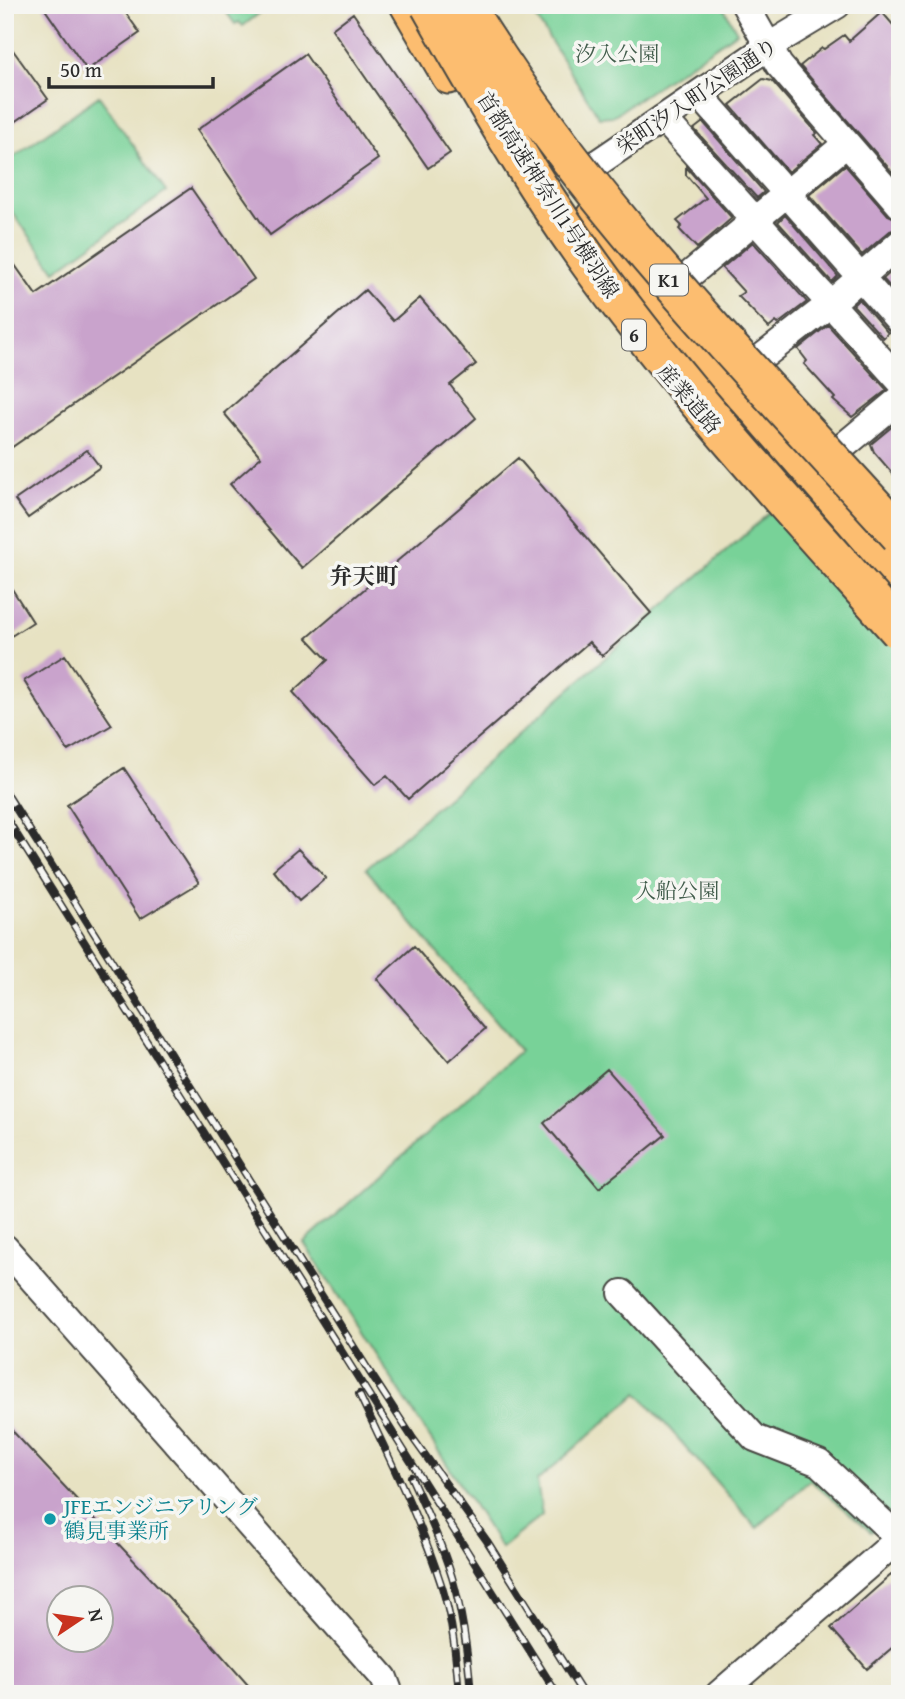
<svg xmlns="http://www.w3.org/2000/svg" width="905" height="1699" viewBox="0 0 905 1699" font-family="'Gentium Book Plus','Noto Serif JP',serif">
<rect width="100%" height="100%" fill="#f6f6f2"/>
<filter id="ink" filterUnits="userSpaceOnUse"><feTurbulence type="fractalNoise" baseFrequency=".0143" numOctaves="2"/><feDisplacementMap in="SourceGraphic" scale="14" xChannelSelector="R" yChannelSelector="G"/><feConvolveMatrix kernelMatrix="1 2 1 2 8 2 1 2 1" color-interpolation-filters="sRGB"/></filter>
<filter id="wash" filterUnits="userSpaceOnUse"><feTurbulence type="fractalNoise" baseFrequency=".00686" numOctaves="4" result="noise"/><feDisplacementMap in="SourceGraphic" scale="28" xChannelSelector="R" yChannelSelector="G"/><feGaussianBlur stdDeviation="1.57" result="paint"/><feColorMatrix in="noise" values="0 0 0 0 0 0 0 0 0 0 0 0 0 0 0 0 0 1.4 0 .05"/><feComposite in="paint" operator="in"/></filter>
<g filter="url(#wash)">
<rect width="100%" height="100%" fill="#e7e2c2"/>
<path fill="#78d298" stroke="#527e62" stroke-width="2" d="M221 5H270L243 26 239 22 235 24Z
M528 5H722L737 32 613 116 599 117Z
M99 96 166 192 55 271 5 202V163Z
M784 500 900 619V1510L871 1532 810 1480 757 1528 638 1393 537 1481 542 1515 501 1548 304 1243 520 1051 366 869Z"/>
<g id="blocks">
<path fill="#c9a3cc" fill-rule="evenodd" d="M42 5H120L140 33 87 70Z
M882 12 900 33V181L800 66 822 48 824 49 844 35 849 41Z
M353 13 450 153 428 168 332 29Z
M5 39 48 99 5 129Z
M305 54 378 159 270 235 197 130Z
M763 79 772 81 817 133 814 135 822 144 788 172 730 105Z
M703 122 764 192 757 198 694 129Z
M845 165 888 215 900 220V228L890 231 862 255 809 195Z
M686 167 732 218 697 248 679 229 682 226 677 221 706 198 686 175Z
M191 188 254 279 5 452V251L36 295Z
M785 215 838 276 832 282 778 222Z
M753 242 807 302 778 324 776 322 769 328 738 296 744 292 722 268Z
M900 264V298L883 279Z
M365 290 393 321 420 298 476 364 450 385 476 418 302 568 230 484 261 457 224 413Z
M859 299 888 333 883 338 853 305Z
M828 325 887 390 852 417 833 400 835 398 804 364 807 361 798 349Z
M900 420V482L874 452 871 444Z
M87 450 100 467 28 518 15 500Z
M518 458 651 613 602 656 589 642 408 799 387 776 375 785 293 692 328 660 307 638Z
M5 578 33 622 5 640Z
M65 655 112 725 68 751 24 681Z
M124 768 199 883 140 919 67 805Z
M298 849 326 878 299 901 273 870Z
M414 946 485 1029 449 1061 377 979Z
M607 1069 665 1135 599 1188 544 1123Z
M5 1423 201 1632 256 1694H5ZM60 1598H102V1640H60Z
M900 1567V1641L867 1669 831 1628Z"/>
</g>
</g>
<g filter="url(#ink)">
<use href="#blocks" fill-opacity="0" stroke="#474642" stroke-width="2"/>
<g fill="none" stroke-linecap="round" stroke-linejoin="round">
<defs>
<path id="minor" d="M745 5 779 65 900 205
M699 94 900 322
M663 118 900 381
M593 166 769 46 837 5
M688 276 846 144
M762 357 830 304 900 243
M840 449 900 399
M5 1248 384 1678 390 1694
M622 1293 755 1438 819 1463 899 1538
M719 1694 900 1538"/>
<path id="major" d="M407 5 449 77"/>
<path id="highway" d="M595 218 673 316 761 412 900 572"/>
</defs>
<use href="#minor" stroke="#474642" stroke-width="30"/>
<use href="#major" stroke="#474642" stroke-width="37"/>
<use href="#highway" stroke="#474642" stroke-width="42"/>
<use href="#minor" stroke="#fff" stroke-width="26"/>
<use href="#major" stroke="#fcbd6f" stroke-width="33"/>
<use href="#highway" stroke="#fcbd6f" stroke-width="38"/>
<defs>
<path id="rail" d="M5 791 369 1371 412 1437 487 1541 583 1694
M5 816 557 1694
M359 1394C389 1458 421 1521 442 1587 453 1622 456 1658 459 1694
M411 1477C426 1510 441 1542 452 1577 463 1615 468 1654 471 1694"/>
</defs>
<use href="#rail" stroke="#2b2b2b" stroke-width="8"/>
<use href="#rail" stroke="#f6f6f2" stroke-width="5" stroke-dasharray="16" stroke-linecap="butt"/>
<defs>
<path id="highway-bridge" d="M430 5C490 111 552 217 627 313 712 424 807 526 900 631
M464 5C583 202 747 365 900 535"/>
</defs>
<use href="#highway-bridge" stroke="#474642" stroke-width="42" stroke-linecap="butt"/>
<use href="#highway-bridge" stroke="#fcbd6f" stroke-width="38"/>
</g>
</g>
<circle fill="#0f9aa8" stroke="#f6f6f2" stroke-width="2.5" cx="50" cy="1519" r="7"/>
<g text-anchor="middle" stroke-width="7" stroke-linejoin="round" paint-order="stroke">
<g fill="#f6f6f2" stroke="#686867" stroke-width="2">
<rect x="650" y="264.5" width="38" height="31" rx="5"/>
<rect x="622" y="319.5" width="24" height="31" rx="5"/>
</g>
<g font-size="19" font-weight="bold" fill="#2b2b2b">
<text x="669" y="287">K1</text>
<text x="634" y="342">6</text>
</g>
<g font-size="21" fill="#425d4c" stroke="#f6f6f2">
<text x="617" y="61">汐入公園</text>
<text x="677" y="898">入船公園</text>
</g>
<g font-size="21" fill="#2b2b2b" stroke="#f6f6f2">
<text transform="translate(697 96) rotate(-34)" y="7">栄町汐入町公園通り</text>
<text transform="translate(548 195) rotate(57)" y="7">首都高速神奈川1号横羽線</text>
<text transform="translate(689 399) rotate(49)" y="7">産業道路</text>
</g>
<g font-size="21" fill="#0d838f" stroke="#f6f6f2" text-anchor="start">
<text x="64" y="1514">JFEエンジニアリング<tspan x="64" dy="24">鶴見事業所</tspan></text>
</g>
<g font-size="23" font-weight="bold" fill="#2b2b2b" stroke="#f6f6f2">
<text x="364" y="584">弁天町</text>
</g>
</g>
<rect width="905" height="1699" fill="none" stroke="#f6f6f2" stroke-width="28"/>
<g transform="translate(80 1619) rotate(77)"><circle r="33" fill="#f6f6f2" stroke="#a5a5a2" stroke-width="2"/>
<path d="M0-5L12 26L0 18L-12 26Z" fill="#c8321e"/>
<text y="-10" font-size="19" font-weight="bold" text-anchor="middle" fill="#2b2b2b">N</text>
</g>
<path d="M49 77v10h164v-10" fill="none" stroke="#2b2b2b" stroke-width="3.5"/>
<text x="60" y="77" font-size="21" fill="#2b2b2b" stroke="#f6f6f2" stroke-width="5" paint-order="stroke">50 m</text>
</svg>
